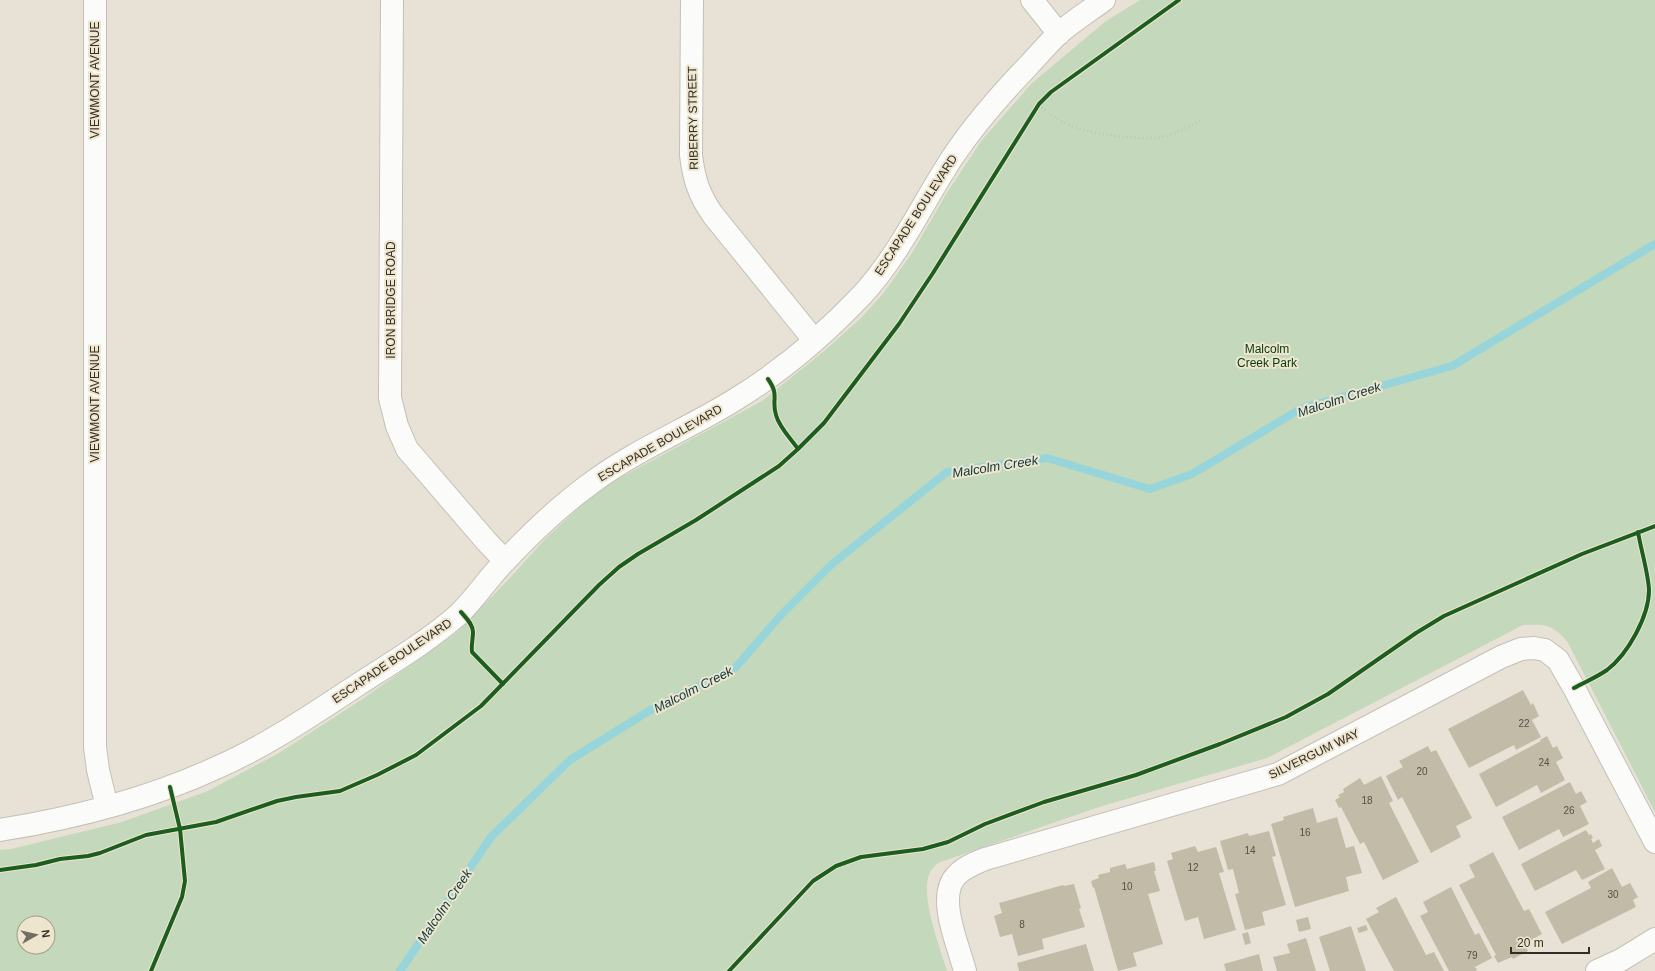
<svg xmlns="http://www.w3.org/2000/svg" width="1655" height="971" viewBox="0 0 1655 971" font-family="Arial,sans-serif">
<rect width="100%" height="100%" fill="#e7e2d5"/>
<path fill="#c4d8bc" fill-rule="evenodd" d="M1140 0H1655V812L1567 641C1552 624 1545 624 1523 625L1267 758 1099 807 938 863C935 866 932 869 930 872 919 894 940 948 947 971H0V850L11 849 122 822 208 791 279 753 361 700 456 633 509 579 546 538 585 502 605 486 762 401 823 352 861 318 882 295 912 253 948 191 982 140 1032 83 1106 21ZM24 923H48V947H24Z"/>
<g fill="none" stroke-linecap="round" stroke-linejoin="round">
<path stroke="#97d5da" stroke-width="8" d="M400 971 491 837 570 760 652 709 736 667 780 616 832 564 947 472 1047 458 1150 489 1192 474 1302 408 1452 366 1655 244"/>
</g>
<path fill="#c2bba8" d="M1523 690 1531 705 1533 703 1539 716 1532 720 1541 737 1516 750 1514 745 1469 768 1448 729Z
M1547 736 1553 748 1557 746 1563 758 1556 762 1565 780 1541 793 1537 785 1496 807 1479 774 1541 741 1540 740Z
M1428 746 1431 752 1436 750 1472 818 1456 826 1461 837 1431 853 1402 797 1398 800 1386 776 1403 767 1399 761Z
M1381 776 1393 801 1389 803 1419 862 1383 880 1364 842 1360 844 1341 807 1339 808 1335 800 1340 797 1338 795 1344 792 1343 789 1360 778 1364 785Z
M1570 782 1576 794 1581 791 1587 802 1580 806 1589 824 1563 837 1559 829 1519 850 1502 817Z
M1313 808 1317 823 1337 817 1346 848 1354 846 1362 873 1346 877 1349 891 1295 907 1271 824 1284 820 1283 817Z
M1586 830 1589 835 1591 834 1593 838 1591 839 1593 843 1599 839 1602 846 1595 850 1605 869 1582 880 1576 870 1535 891 1521 864Z
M1269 831 1276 856 1272 857 1286 905 1262 912 1265 925 1245 930 1235 894 1239 893 1233 869 1228 870 1220 841 1248 833 1249 836Z
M1195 846 1198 852 1216 847 1224 872 1219 873 1236 930 1204 939 1198 917 1185 921 1167 861 1173 859 1171 853Z
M1493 852 1524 911 1529 909 1542 934 1524 944 1528 951 1513 959 1512 957 1498 963 1494 956 1496 955 1459 885 1475 877 1469 865Z
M1154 862 1156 871H1154L1160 891 1148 894 1163 944 1133 953 1137 966 1118 971 1094 887 1093 888 1091 881 1099 878 1098 875 1110 872V868L1125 864 1127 869Z
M1612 868 1622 887 1630 883 1638 897 1633 900 1636 907 1562 944 1545 912 1591 888 1588 882Z
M1074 884 1081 908 1079 909 1085 927 1042 939 1044 949 1018 956 1012 934 1000 937 994 916 1002 913 999 903 1063 885 1064 886Z
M1451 887 1475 935 1479 933 1492 958 1475 967 1477 970 1476 971H1449L1420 916 1428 912 1423 902Z
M1396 897 1426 955 1434 952 1444 971H1394L1366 919 1379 912 1376 908Z
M1308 917 1311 929 1299 932 1296 920Z
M1366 925 1368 930 1359 933 1357 928Z
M1351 926 1366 971H1330L1319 937Z
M1248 932 1251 943 1245 945 1242 934Z
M1306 938 1316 971H1277L1273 957 1290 953 1287 944Z
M1086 944 1094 971H1019L1017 963Z
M1259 954 1263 971H1226L1224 964Z"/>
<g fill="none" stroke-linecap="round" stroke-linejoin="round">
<defs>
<path id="minor" d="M95 0V747L98 770 107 807
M392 0 390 398 397 426 407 449 487 542 505 561
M692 0 691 155C694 180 699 195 713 215L814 340
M1032 0 1059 34
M0 830C75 818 149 799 218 767 268 745 313 714 359 684 393 662 428 641 458 615 475 599 488 578 505 561 532 532 562 504 594 481 639 448 690 428 736 399 782 371 825 334 862 295 899 255 922 204 952 158 974 125 1001 94 1029 65 1038 55 1048 44 1058 34 1072 22 1089 11 1104 0
M965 971C959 947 936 897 956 876 964 867 975 863 985 859L1278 774 1501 657 1521 649 1534 648 1545 650 1558 660 1574 688 1655 842
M1597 971 1621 960 1655 939"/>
</defs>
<use href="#minor" stroke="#c4c0b6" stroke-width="24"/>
<path stroke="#c5c2be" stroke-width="2.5" stroke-dasharray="1 3" stroke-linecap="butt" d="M1039 104C1063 130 1101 136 1134 137 1141 138 1149 139 1156 138 1173 136 1188 127 1203 119"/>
<use href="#minor" stroke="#fbfbf9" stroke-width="22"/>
<defs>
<path id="cycleway" d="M768 379C780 396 771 399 776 415 779 427 791 439 798 449
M461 612C466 618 473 624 473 632 473 639 471 645 472 652L503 684
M1574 688C1585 682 1597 677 1607 670 1628 654 1649 616 1649 590 1648 572 1641 550 1638 532
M0 870 36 865 60 859 88 856 100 853 146 835 216 822 277 801 296 797 340 791 377 775 416 755 481 706 599 585 619 567 638 554 696 520 779 466 798 449 824 423 899 324 933 273 1039 104 1051 92 1179 0
M151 971 182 897 185 881 180 829 170 787
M729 971 813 881 836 866 861 857 923 849 948 842 985 824 1044 802 1136 775 1220 744 1286 717 1328 694 1416 633 1444 616 1582 554 1655 526"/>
</defs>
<use href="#cycleway" stroke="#eee5ce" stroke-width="6"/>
<use href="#cycleway" stroke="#1b5e20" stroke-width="4"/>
</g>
<g text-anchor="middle" stroke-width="4" stroke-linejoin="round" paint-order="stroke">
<g font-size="10" fill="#565146">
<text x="1524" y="727">22</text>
<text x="1544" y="766">24</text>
<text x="1422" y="775">20</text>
<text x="1367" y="804">18</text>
<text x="1569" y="814">26</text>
<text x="1305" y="836">16</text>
<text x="1250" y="854">14</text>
<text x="1193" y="871">12</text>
<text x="1127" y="890">10</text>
<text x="1613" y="898">30</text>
<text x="1022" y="928">8</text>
<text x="1472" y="959">79</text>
</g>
<g font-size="12" fill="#322e25" stroke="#eee5ce">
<text transform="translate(95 80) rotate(-90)" y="4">VIEWMONT AVENUE</text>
<text transform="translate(693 118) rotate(-91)" y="4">RIBERRY STREET</text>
<text transform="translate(916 215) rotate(-57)" y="4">ESCAPADE BOULEVARD</text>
<text transform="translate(391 300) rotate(-90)" y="4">IRON BRIDGE ROAD</text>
<text transform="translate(95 404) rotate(-90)" y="4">VIEWMONT AVENUE</text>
<text transform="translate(660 443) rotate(-30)" y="4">ESCAPADE BOULEVARD</text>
<text transform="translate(392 661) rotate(-34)" y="4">ESCAPADE BOULEVARD</text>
<text transform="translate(1314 754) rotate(-26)" y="4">SILVERGUM WAY</text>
</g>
<g font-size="12" fill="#023b0a" stroke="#eee5ce">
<text x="1267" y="353">Malcolm<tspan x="1267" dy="14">Creek Park</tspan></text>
</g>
<g font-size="13" font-style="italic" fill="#0a373c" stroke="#eee5ce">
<text transform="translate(1339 399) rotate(-18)" y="5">Malcolm Creek</text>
<text transform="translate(995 466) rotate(-9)" y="5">Malcolm Creek</text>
<text transform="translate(693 689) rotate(-27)" y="5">Malcolm Creek</text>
<text transform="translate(444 906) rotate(-56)" y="5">Malcolm Creek</text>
</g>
</g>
<g transform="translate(36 935) rotate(82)"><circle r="19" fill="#eee5ce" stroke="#a39c8a"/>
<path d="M0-3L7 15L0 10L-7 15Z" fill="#716d63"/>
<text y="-6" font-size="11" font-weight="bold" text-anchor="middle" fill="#322e25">N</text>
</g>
<path d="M1511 947v6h78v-6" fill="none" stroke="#322e25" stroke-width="2"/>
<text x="1517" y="947" font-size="12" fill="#322e25" stroke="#eee5ce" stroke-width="3" paint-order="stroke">20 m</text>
</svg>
